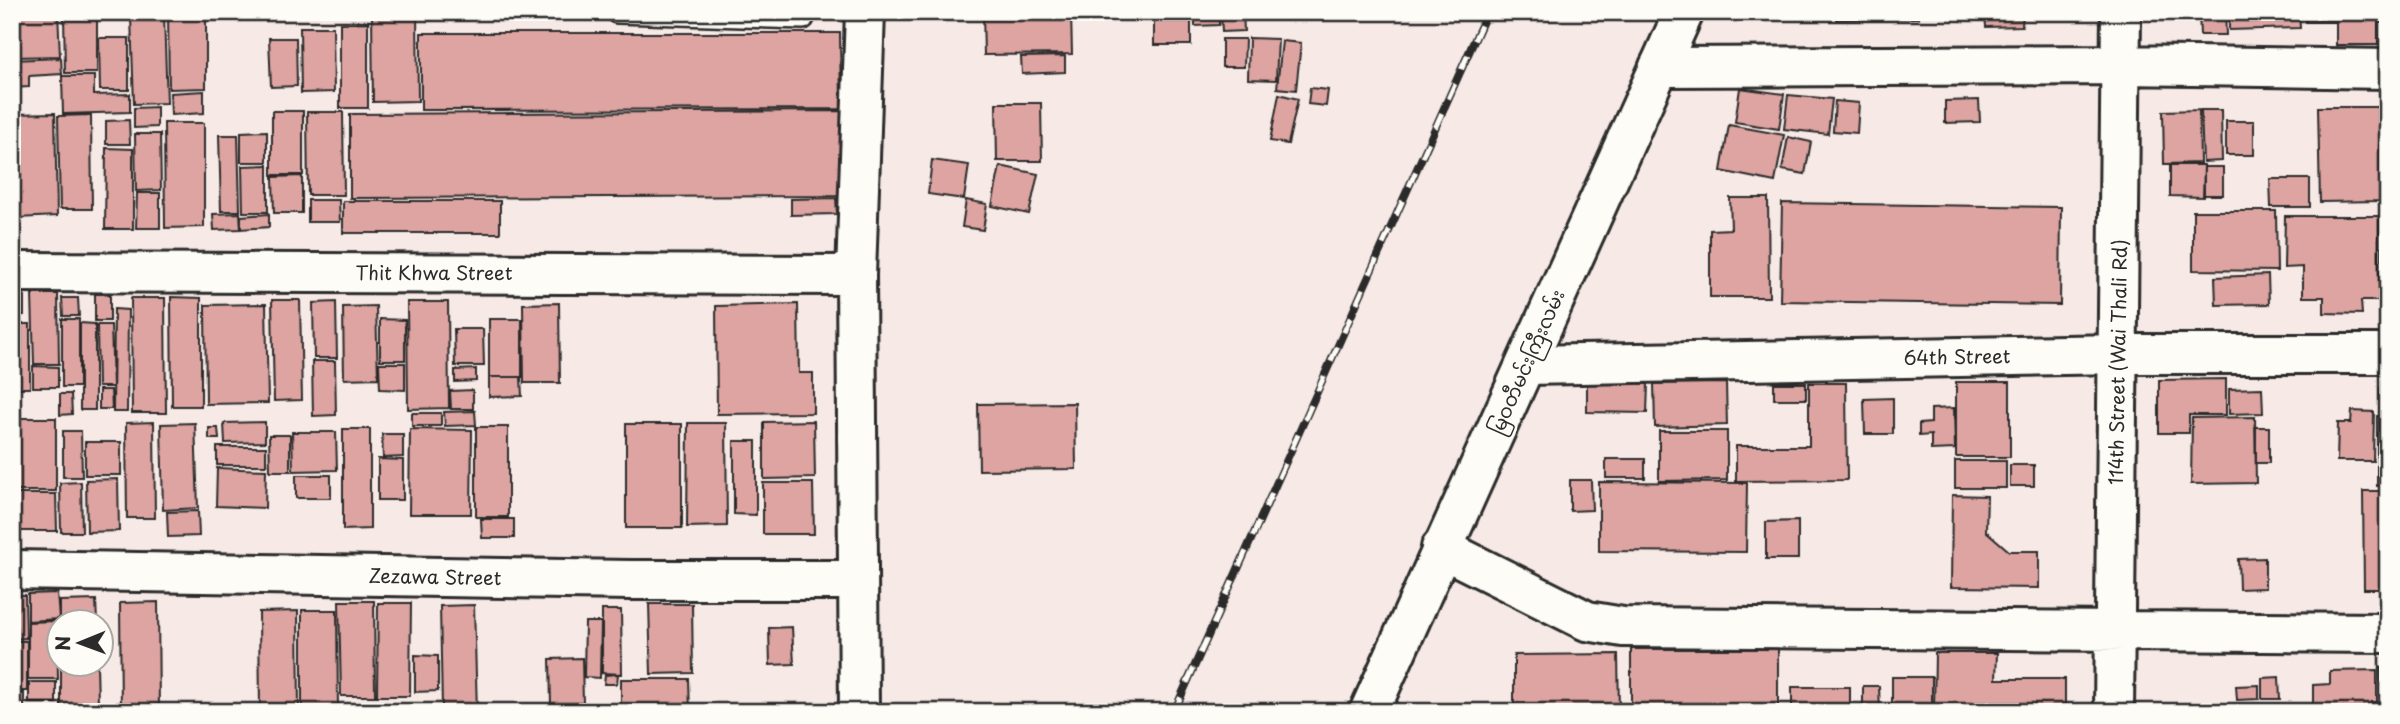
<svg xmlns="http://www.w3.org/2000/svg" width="2400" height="724" viewBox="0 0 2400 724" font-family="'Playpen Sans','Noto Sans Myanmar',sans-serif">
<rect width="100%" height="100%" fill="#f7eae6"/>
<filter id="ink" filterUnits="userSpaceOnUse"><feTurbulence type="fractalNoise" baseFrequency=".0143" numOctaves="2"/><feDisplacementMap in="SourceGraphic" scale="14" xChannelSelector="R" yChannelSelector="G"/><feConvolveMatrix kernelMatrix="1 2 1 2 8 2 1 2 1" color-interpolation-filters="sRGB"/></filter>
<g filter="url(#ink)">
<path fill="#dea4a1" stroke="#2b2b2b" stroke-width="2" d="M12 12H58L60 56 12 57Z
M64 12H97V73H65Z
M168 12H206V88L169 89Z
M372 12H417L418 101 373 102Z
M983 12H1071L1072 54 984 55Z
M1154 12H1191V45H1154Z
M1195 12H1219V25L1195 26Z
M1221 12H1243L1244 31 1222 32Z
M1837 12H1918L1919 18 1837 20Z
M1985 12H2023L2022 26 1986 27Z
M2199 12H2225L2226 35H2200Z
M2229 12H2299L2300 28 2229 30Z
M2306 12H2388V23H2378V45H2336V22H2306Z
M164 16 167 103 134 104 131 17Z
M368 22V108H340V23Z
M300 27H333L334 92 301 93Z
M421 33H840L841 109 421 110Z
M99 38H129V90H100Z
M269 38H296L297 86 271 87Z
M1249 38 1278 39 1276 80 1248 79Z
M1222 39H1245L1244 67H1222Z
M1282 41 1301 43 1296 90 1277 88Z
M1065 56V72L1022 74 1021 57Z
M61 58 62 74 29 76V87L12 88V60Z
M62 76H94V95L130 94V112L63 114Z
M1310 88 1328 90 1326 106 1308 104Z
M1740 88 1784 94 1779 129 1735 122Z
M204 91V113L171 115 170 93Z
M1279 94 1298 99 1288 144 1270 141Z
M1788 95 1832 99 1828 134 1784 129Z
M1979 100 1980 122 1945 123V101Z
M1835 101 1859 103 1857 133 1833 131Z
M996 103H1041L1042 161H997Z
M157 107V127L134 128V108Z
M2318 107H2380L2381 201 2320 202Z
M2384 109H2388V212H2384Z
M2199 110 2200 163 2164 164 2163 111Z
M2201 110H2221L2222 161 2203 162Z
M272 111H303V175H272Z
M842 111V196L350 198V114Z
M307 112H343L344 195H308Z
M55 113 57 216 17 218 14 114Z
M91 115 92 209H60L58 116Z
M129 120 130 144H106V121Z
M2226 121H2254V155H2226Z
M164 123H204V227L165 228Z
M1729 125 1784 135 1775 182 1721 171Z
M267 131V162H241V132Z
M135 134H160L161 190 136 191Z
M219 135H238L240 211H221Z
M1788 137 1811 142 1805 174 1782 170Z
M106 148 133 149V229H105Z
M932 160 969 165 964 199 928 194Z
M268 165V212H243L242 166Z
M2170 165H2204L2203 197 2170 196Z
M1000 166 1038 174 1029 214 992 206Z
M2204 167H2223V195H2204Z
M302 176V213H274L273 177Z
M2270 179H2310V207H2271Z
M137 193H160V228H136Z
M836 198 837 214 791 215V199Z
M1730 198H1768L1769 297H1710V230L1731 229Z
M308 200H339L340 222H308Z
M966 200 987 204 983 230 962 227Z
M343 201H500V233H343Z
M1782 203 2061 207 2060 305 1780 301Z
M2193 211H2276L2277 271 2193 270Z
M240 213 241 229 214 230 213 214Z
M269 214V227L241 229V216Z
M2285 216H2379V301H2361L2362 314 2324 313V297H2303V267L2284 268Z
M2382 229H2388V303H2382Z
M2268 275 2269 304 2216 305 2215 277Z
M12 293H24V315H12Z
M32 294H58L59 364H34Z
M95 294H110V321H95Z
M171 297 201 298V406H172Z
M62 298H78L79 316H63Z
M131 298H165L166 413H132Z
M272 300H300L302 400 274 401Z
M336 302 337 358H314L313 303Z
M407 302H448L449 408 408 409Z
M559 303 560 383H524L523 304Z
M266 304 268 403 206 404 205 305Z
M798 304 799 373H813V413L717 414 716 306Z
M376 306 378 378 344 379 343 307Z
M114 309 128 310 127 412H113Z
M62 319H79V387H62Z
M380 319 405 320V360H380Z
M489 319H522V377H489Z
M80 323 95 324V410H80Z
M12 324H30V388H13Z
M97 325H111L113 387H98Z
M454 329H483L484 366H455Z
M312 361H335L336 415 313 416Z
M379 363H405V390L380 389Z
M33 366 58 367V387H33Z
M476 369V381L455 382V370Z
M489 377H521L522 396 489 397Z
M2226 379V415H2189V433H2159V380Z
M1956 382H2010V457H1956Z
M1587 383 1648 384 1647 413 1587 412Z
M1726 383 1727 425 1655 427 1654 384Z
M1774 383H1806V399H1774Z
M1809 383H1846L1847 480 1736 481V446H1809Z
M2262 388 2263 413 2229 414V389Z
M2380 388H2388V413H2380Z
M99 390H111L112 409H99Z
M473 390V409H451L450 391Z
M60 394H71L72 414 60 415Z
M1893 398V434H1865L1864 399Z
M1075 403 1076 469 979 470 978 404Z
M1954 408 1955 449 1931 450V435L1919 436V424L1931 423V409Z
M475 411 476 425 445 426 444 412Z
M2352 411 2374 412 2373 461H2337L2338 423H2351Z
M412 413H441V426H412Z
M2377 416H2388V486H2377Z
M2255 417 2256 483 2191 484 2192 418Z
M12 418H56V491H12Z
M814 421 815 478 764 479V422Z
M154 422 155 518H127L126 423Z
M265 422V442L225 443 224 423Z
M195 423 198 508 163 510 161 424Z
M688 423H726L727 526 687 527Z
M626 424H682V528H626Z
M476 427H508V517H476Z
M2256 427H2269V463H2256Z
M209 428H218L219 439H209Z
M343 429H370V529L343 530Z
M410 429 472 430 471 514H409Z
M63 431H81L82 477H63Z
M1659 431H1727V480L1659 481Z
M292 432H336L337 470 293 471Z
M382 434H403V457L383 458Z
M269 435H290V471H270Z
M734 441H756V515L734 514Z
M85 442H121V475H85Z
M217 447H266V465H217Z
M378 459 403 460V500H378Z
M1606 459H1645V478H1606Z
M1955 461H2006V488H1955Z
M2010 465H2034V486H2010Z
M217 468 266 470 265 508 216 506Z
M296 475H331V498H296Z
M118 479 119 531 87 532 86 480Z
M1570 480H1591L1592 510 1570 511Z
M81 482 82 532H61L60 483Z
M1599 482 1747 483 1746 552 1599 551Z
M763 483H813L814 534H763Z
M2363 491H2388V589H2364Z
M12 494H56L57 531H12Z
M1952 495 1987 496 1986 531 2009 551H2039V588L1951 587Z
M198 511 199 536 168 537 167 512Z
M481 519H514V538H482Z
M1798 521V559H1766V522Z
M2265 558V588L2239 589 2238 559Z
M57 593 59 619 28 621V594Z
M12 595H25L26 638 12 639Z
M96 600 97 622H60V601Z
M339 601H374L375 696H341Z
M158 602 159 712H121L120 603Z
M378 603H411L410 696H377Z
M649 604H692L693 673 651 674Z
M474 605 477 712H462V708H442L440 606Z
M302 610H337L338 712H302Z
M602 610H621L622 674 602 673Z
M298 611 299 712H260L259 612Z
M57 621 58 679H28V622Z
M585 622H601L600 678 584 677Z
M792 627 794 664 770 665 769 628Z
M12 641H27V691H12Z
M1631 649H1778V712H1631Z
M1935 653H1997L1996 679H2065V712H1934Z
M1618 654 1619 712H1514V655Z
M415 655 438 656V691L415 692Z
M582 658 583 704 551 705 550 659Z
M61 664H97L98 705 61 706Z
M2380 667H2388V701H2382Z
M2377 670V702H2372V712H2313V685L2330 684V671Z
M618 674 617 684H604L605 675Z
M1892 677H1932V712H1892Z
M2279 677 2280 699H2262V678Z
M621 679H689L690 712H621Z
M29 682H56V703H29Z
M2259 685V699L2237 700 2236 686Z
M1863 686H1879L1880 712H1863Z
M1792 687H1850V712H1792Z
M12 693H24V712H12Z
M2235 707V712H2185V708Z"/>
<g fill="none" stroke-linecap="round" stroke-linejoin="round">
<defs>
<path id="lane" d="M617 12 803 18"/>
<path id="street" d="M1659 67 2122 65 2388 69
M12 272 856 275
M1526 365 2119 354H2388
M1441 548 1587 621 1623 627 2388 633
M12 570 630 580H857
M859 712 856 275 865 12
M2114 712 2121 12"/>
<path id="secondary" d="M1369 712 1684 12"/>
</defs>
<use href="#lane" stroke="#2b2b2b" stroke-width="26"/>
<use href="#street" stroke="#2b2b2b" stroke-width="44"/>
<use href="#secondary" stroke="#2b2b2b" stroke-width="44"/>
<use href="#lane" stroke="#fdfcf7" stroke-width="21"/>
<use href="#street" stroke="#fdfcf7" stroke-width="38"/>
<use href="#secondary" stroke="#fdfcf7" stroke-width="38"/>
<defs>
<path id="rail" d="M1174 712 1487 12"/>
</defs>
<use href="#rail" stroke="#2b2b2b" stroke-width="8"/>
<use href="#rail" stroke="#fdfcf7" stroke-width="5" stroke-dasharray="16" stroke-linecap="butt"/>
</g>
</g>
<g text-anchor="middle" stroke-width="5" stroke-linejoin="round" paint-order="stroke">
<g font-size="19" fill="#2b2b2b" stroke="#fdfcf7">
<text x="434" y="280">Thit Khwa Street</text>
<text transform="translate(1957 357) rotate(-1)" y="7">64th Street</text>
<text transform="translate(1527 362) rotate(-66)" y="7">မြဝတီမင်းကြီးလမ်း</text>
<text transform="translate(2118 362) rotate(-89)" y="7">114th Street (Wai Thali Rd)</text>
<text transform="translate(435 577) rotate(1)" y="7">Zezawa Street</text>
</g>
</g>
<rect width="2400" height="724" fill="none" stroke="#fdfcf7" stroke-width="42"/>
<rect x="21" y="21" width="2358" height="682" fill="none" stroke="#2b2b2b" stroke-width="2.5" filter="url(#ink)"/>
<g transform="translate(80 643) rotate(269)"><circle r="33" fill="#fdfcf7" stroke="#a9a8a5" stroke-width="2"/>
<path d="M0-5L12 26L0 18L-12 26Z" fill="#2b2b2b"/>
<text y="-10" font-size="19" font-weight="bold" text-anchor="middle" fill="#2b2b2b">N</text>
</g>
</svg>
